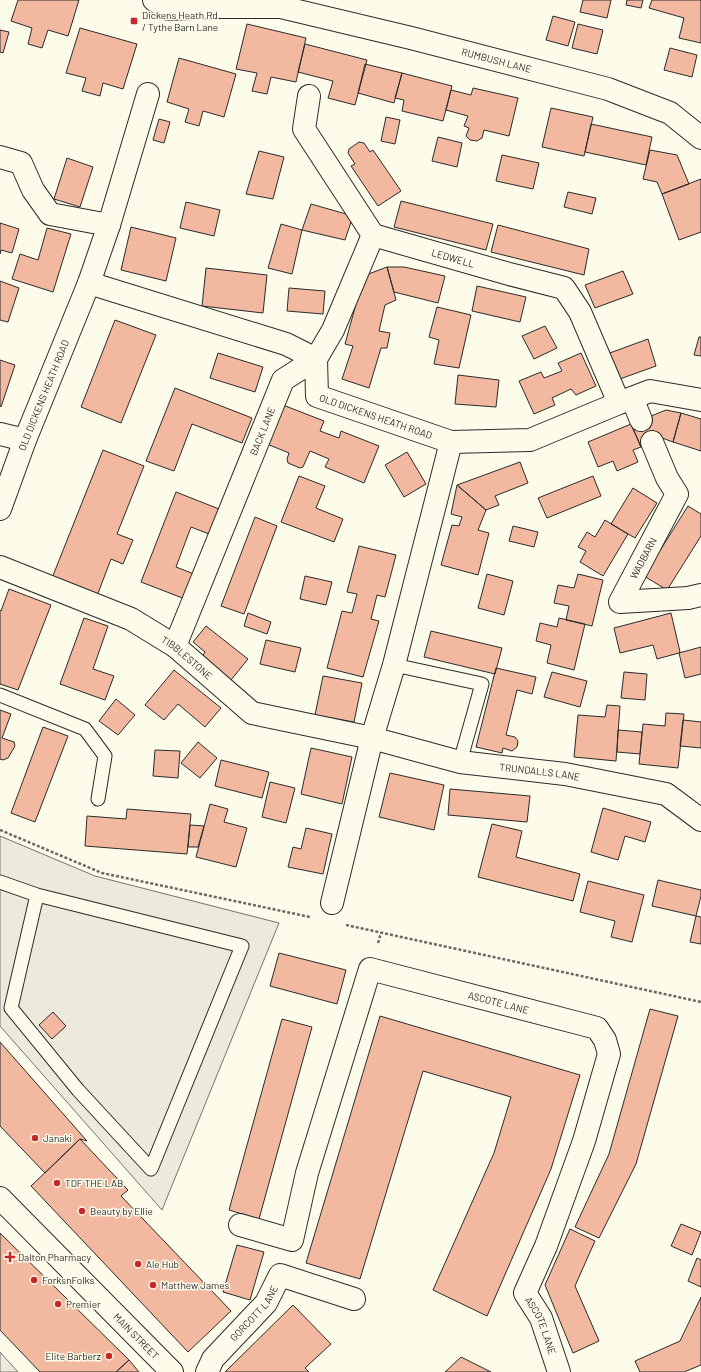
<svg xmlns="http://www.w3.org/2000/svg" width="701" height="1372" viewBox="0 0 701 1372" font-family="Barlow,sans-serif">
<rect width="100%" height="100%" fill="#fdfbea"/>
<path fill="#eceadb" stroke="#74746e" d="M0 836 95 876 279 923 162 1210 0 1026Z
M0 1352 18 1372H0Z"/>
<path fill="#f2b8a0" stroke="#2b2b2b" d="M18 0H79L68 36 48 30 42 48 28 44 32 28 11 21Z
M583 0H611L607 18 580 12Z
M627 0H643L641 8 626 5Z
M652 0H701V43L679 38 684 18 649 8Z
M553 16 575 22 568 46 546 40Z
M247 24 306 38 296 82 271 77 267 94 252 91 257 73 236 69Z
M578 24 603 30 597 54 572 48Z
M80 28 137 44 123 89 103 83 100 96 82 91 86 78 66 73Z
M0 30 9 32 3 53 0 52Z
M305 44 367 60 355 105 328 98 333 81 298 72Z
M670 48 697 55 692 77 664 70Z
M179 58 236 74 224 117 203 111 199 126 185 122 189 109 167 102Z
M365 64 402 73 394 103 358 93Z
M402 73 452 86 443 121 402 111 404 100 395 98Z
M473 88 518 98 509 136 484 130 482 138 477 141 470 140 466 136 469 128 464 126 468 116 446 110 451 90 471 95Z
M551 108 593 117 584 156 542 147Z
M386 117 400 120 395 144 381 141Z
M159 119 170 122 164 143 153 140Z
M591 124 652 137 646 165 585 152Z
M438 137 462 143 457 167 432 161Z
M359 142 364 143 370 152 373 150 401 191 378 206 351 166 355 164 348 153 349 149Z
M650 150 677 155 689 184 662 194 657 182 643 179Z
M259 151 284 157 273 199 246 194Z
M502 155 539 163 533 189 496 181Z
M67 158 93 167 80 207 54 199Z
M701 179V232L679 240 662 194Z
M568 192 596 198 592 214 564 207Z
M401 201 493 224 486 250 394 227Z
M186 202 220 210 214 236 180 228Z
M311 204 353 216 345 240 302 230Z
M0 223 19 229 12 253 1 250 0 254Z
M281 224 302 230 292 274 268 268Z
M498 225 589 249 584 275 491 252Z
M131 227 176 238 166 281 121 270Z
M47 228 71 234 53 292 12 279 20 254 38 260Z
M387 267 396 300 385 305 379 331 390 333 387 348H381L369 388 342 379 353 346 345 344 356 304H350L358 278Z
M387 267H404L445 276 438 303 394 292Z
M206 268 267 275 263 313 202 306Z
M623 271 633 294 595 308 585 285Z
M0 281 19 288 8 322 0 320Z
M477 286 526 297 520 322 472 311Z
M289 288 325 291 323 314 287 311Z
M437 307 471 315 459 368 434 364 439 340 429 337Z
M115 320 156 335 121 423 81 407Z
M545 326 557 348 534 359 522 336Z
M699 337H701V356L694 355Z
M648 339 656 366 617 380 607 354Z
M218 353 263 367 255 392 210 378Z
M581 353 596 386 576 395 571 389 552 398 555 405 534 414 519 381 541 372 544 378 562 371 558 363Z
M0 360 15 365 1 407 0 406Z
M458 375 499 380 496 407 455 404Z
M175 388 252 418 242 443 192 424 174 471 146 461Z
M283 405 324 421 320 431 339 438 341 431 379 446 364 483 325 467 329 459 310 451 303 467 300 468 288 463 287 459 289 453 267 444Z
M666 410 681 413 673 442 662 438 641 447 631 424Z
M681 413 701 419V451L673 442Z
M631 424 641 447 633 450 638 462 617 471 613 461 598 467 588 442Z
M103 450 144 466 117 534 133 540 123 564 111 559 97 596 52 578Z
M407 452 426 484 404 497 385 465Z
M520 462 528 483 495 496 499 505 486 510 457 485Z
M299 476 325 486 316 508 343 519 334 542 281 522Z
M593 476 601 496 547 518 538 498Z
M457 485 486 510 478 530 489 533 478 575 441 565 452 525 459 526 462 517 451 514Z
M633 488 657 503 635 538 611 524Z
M176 492 219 509 209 534 191 527 176 567 194 574 185 599 141 582Z
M688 506 701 514V536L667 590 644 576Z
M255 517 277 526 244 614 221 606Z
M605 520 628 534 603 576 580 562 586 551 578 547 587 532 595 537Z
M513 526 538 532 534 547 509 541Z
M359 546 396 555 385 597 377 595 371 619 379 621 363 677 327 668 342 611 352 613 357 594 347 592Z
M487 574 513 581 504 615 478 608Z
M578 574 603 580 592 626 566 620 569 606 554 603 558 585 574 588Z
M305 576 332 582 326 605 300 599Z
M9 589 51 605 18 690 0 684V610L1 611Z
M248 613 271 622 267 634 244 626Z
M671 613 680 652 679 653 657 659 653 645 620 653 614 628Z
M84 618 108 626 93 669 114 676 105 700 60 684Z
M559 618 585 624 574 670 547 663 551 645 536 641 540 623 557 627Z
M206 626 248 659 231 680 202 657 205 652 193 642Z
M431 631 502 648 495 674 424 657Z
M266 640 301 648 295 672 260 664Z
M701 647V674L685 678 679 653Z
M496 668 536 677 532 694 517 690 506 735 515 737 518 741 517 747 512 751 503 748 502 753 476 747Z
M174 670 221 708 205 727 178 704 164 720 145 705Z
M552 672 587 681 580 707 544 697Z
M624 672 647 674 645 700 621 698Z
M323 676 362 683 354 722 315 715Z
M116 699 135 715 118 735 99 721Z
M607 705 620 706 616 761 574 757 578 715 605 717Z
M0 710 11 714 2 738 14 742 15 746 8 758 3 760 0 759Z
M666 713 684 714 678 768 639 764 643 724 665 726Z
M683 720 701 722V748L680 746Z
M43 727 68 736 35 822 11 813Z
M618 730 642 732 640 754 617 752Z
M198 742 217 758 200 778 181 763Z
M311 748 352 757 342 804 301 794Z
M155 750 180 751 178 778 153 776Z
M221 760 269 772 262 798 215 786Z
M390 773 444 785 434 830 379 817Z
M270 782 295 788 286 823 262 817Z
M450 789 530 796 527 822 448 815Z
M210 804 228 809 224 822 247 828 236 867 196 857Z
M603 808 651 822 645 842 625 836 618 860 591 852Z
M127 809 191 814 187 854 85 846 87 816 126 819Z
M492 824 522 831 516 857 580 874 573 901 478 877Z
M190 825 204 826 198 847H188Z
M306 828 332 834 323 874 288 867 293 847 301 849Z
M658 880 701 890V896L696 916 652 906Z
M588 881 644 895 632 942 611 937 615 921 580 912Z
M696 916 701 917V944L690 942Z
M279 953 346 970 337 1004 270 986Z
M650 1009 678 1016 636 1164 599 1238 575 1227 609 1154Z
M53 1012 66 1026 52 1039 39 1025Z
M380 1016 580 1075 551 1169 487 1316 433 1290 494 1153 511 1097 423 1071 360 1279 306 1263Z
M282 1019 312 1027 259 1219 229 1210Z
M0 1042 87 1141 80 1139 45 1173 0 1126Z
M80 1139 128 1190 121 1196 231 1311 188 1352 31 1186Z
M681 1224 701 1232 692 1255 671 1246Z
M570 1229 595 1241 575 1286 599 1341 573 1353 545 1285Z
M0 1233 129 1360 116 1372H40L0 1330Z
M237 1245 264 1252 250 1300 223 1292Z
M697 1258 701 1260V1287L688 1281Z
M701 1297V1365L684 1372H640L635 1361 680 1341Z
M293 1305 331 1344 305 1368 309 1372H225Z
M461 1357 491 1372H445Z
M129 1360 139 1372H116Z"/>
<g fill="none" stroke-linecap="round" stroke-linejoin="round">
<defs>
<path id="service" d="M394 665 482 684 460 762
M0 695 85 729 105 756 98 799
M0 882 37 895 242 946 151 1169 78 1090 11 1008 37 895"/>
<g id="minor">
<path id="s1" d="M217 7H281L411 38 608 89 670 113 701 138"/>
<path id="s2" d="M309 96 304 129 373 235 509 274 564 288 580 312 619 403"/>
<path d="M0 157 21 163 33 190 50 214 109 225"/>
<path id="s3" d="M89 283 286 344 316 359 317 396 451 442 530 440 619 403 650 391 701 400"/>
<path d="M632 398 641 420"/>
<path d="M0 434 25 440"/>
<path id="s4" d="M451 442 394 665 372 738 460 762 565 774 666 794 701 820"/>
<path d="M652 442 667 478 677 494 620 602 688 598 701 595"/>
<path id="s5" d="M0 567 131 619 175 646 252 713 372 738 332 903"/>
<path id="s6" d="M175 646 283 380 316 359 333 330 373 235"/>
<path id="s7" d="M0 1198 172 1372"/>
<path id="s8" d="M240 1225 292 1240 307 1173 370 969 597 1028 605 1040 609 1054 584 1141 546 1246 525 1293 541 1318 559 1372"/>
<path id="s9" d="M207 1372 213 1359 266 1303 280 1275 354 1299"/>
</g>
<g id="tertiary">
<path d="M154 0 168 9 217 7 218 0"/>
<path id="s10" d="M0 509 25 440 89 283 109 225 148 94"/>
</g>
</defs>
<use href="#service" stroke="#2b2b2b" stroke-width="15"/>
<use href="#minor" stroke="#2b2b2b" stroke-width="24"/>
<use href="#tertiary" stroke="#2b2b2b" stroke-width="24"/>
<path stroke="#6a6964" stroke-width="2.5" stroke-dasharray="3 2" stroke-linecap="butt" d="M0 830 102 873 310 917
M346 925 701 1002
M378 943 381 933"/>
<use href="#service" stroke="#fdfbea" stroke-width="13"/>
<use href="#minor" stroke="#fdfbea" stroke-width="22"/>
<use href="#tertiary" stroke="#fdfbea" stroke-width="22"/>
</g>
<g fill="#c62828" stroke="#fdfbea" stroke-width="1.5">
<rect x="130" y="17" width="8" height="8" rx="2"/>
<circle cx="35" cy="1138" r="4"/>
<circle cx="57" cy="1183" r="4"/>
<circle cx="82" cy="1211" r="4"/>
<path d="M8 1251h4v4h4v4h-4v4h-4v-4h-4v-4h4z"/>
<circle cx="138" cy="1264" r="4"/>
<circle cx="34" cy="1280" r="4"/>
<circle cx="153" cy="1285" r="4"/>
<circle cx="58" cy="1304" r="4"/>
<circle cx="109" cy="1356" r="4"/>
</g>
<g text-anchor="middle" stroke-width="3" stroke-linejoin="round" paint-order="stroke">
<g font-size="10" fill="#2b2b2b" stroke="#fdfbea" text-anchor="start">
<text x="142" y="19">Dickens Heath Rd<tspan x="142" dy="12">/ Tythe Barn Lane</tspan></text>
<text x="43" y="1142">Janaki</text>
<text x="65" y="1187">TDF THE LAB</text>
<text x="90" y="1215">Beauty by Ellie</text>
<text x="18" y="1261">Dalton Pharmacy</text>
<text x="146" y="1268">Ale Hub</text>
<text x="42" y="1284">ForksnFolks</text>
<text x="161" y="1289">Matthew James</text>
<text x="66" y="1308">Premier</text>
<text x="101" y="1360" text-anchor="end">Elite Barberz</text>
</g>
<g font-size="10" fill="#2b2b2b" stroke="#fdfbea">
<text dy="4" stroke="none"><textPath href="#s1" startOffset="286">RUMBUSH LANE</textPath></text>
<text dy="4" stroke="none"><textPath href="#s2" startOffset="243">LEDWELL</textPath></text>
<text dy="4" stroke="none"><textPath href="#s10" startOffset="122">OLD DICKENS HEATH ROAD</textPath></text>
<text dy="4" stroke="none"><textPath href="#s3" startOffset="339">OLD DICKENS HEATH ROAD</textPath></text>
<text dy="4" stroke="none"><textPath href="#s6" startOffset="232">BACK LANE</textPath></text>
<text transform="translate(643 558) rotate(-62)" y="4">WADBARN</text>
<text dy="4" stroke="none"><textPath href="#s5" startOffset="209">TIBBLESTONE</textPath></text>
<text dy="4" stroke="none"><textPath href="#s4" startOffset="478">TRUNDALLS LANE</textPath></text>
<text dy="4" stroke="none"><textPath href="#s8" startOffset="469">ASCOTE LANE</textPath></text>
<text dy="4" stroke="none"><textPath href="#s9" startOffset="76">GORCOTT LANE</textPath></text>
<text dy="4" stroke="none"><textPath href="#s8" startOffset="890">ASCOTE LANE</textPath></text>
<text dy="4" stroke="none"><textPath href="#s7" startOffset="194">MAIN STREET</textPath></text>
</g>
</g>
</svg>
